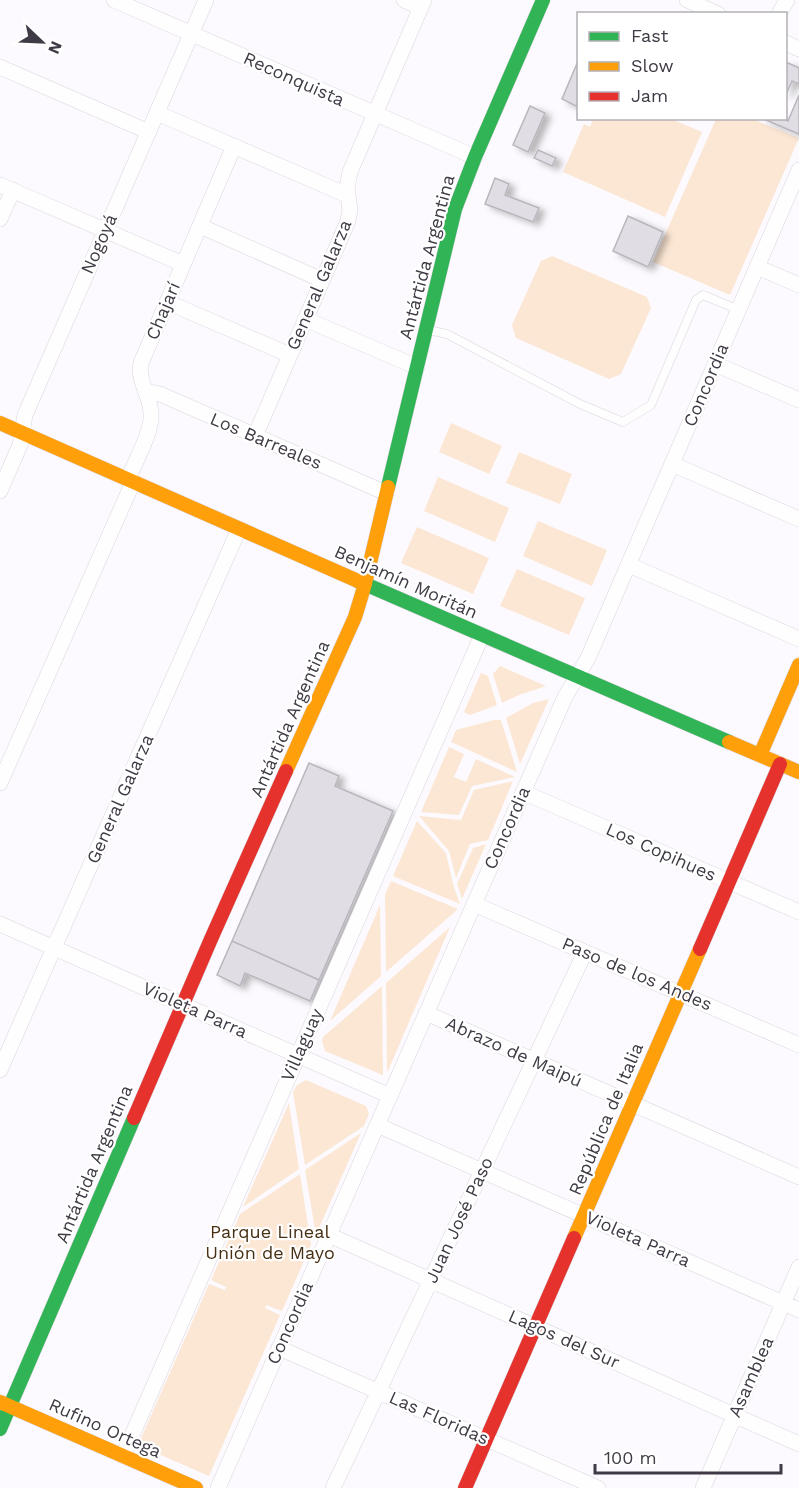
<svg xmlns="http://www.w3.org/2000/svg" width="799" height="1488" viewBox="0 0 799 1488" font-family="'Work Sans',sans-serif">
<defs>
<filter id="shadow"><feDropShadow dx="6" dy="3.5" stdDeviation="3" flood-color="#0004"/></filter>
</defs>
<rect width="100%" height="100%" fill="#fcfafe"/>
<path fill="#fce7d4" d="M593 119H671L702 132 665 217 563 172 584 124 590 127Z
M716 119H752L799 138 730 295 653 262Z
M552 256 647 297 651 308 621 374 609 379 516 338 512 325 541 261Z
M451 423 502 446 489 474 439 452Z
M519 452 572 474 560 504 506 483Z
M438 477 509 508 495 542 424 511Z
M538 521 607 550 592 586 523 556Z
M417 527 489 558 473 594 401 563Z
M517 569 585 598 569 635 500 606Z
M500 666 546 686 519 695 502 703 493 674Z
M481 673 488 676 497 705 470 715 464 712Z
M549 699 520 764 506 718 533 703Z
M494 720H501L517 772 451 742 456 730Z
M449 747 464 754 454 777 466 782 476 759 515 777 472 786 459 815 421 812Z
M513 781 488 840 470 844 456 878 449 851 419 816 461 820 474 790Z
M417 821 446 853 453 884 460 904 393 876Z
M486 844 462 899 457 884 473 848Z
M391 881 458 909 386 972 385 895Z
M380 905 381 976 330 1021Z
M450 927 387 1073 386 983Z
M382 986 383 1075 325 1051 322 1041 323 1037Z
M306 1080 366 1106 369 1114 364 1126 305 1165 293 1092 297 1085Z
M289 1103 299 1169 243 1207Z
M361 1133 316 1235 305 1170Z
M300 1174 311 1245 282 1311 266 1305 265 1308 280 1315 209 1476 138 1445 209 1284 225 1290 226 1287 211 1280 240 1214Z"/>
<path fill="#e0dde4" stroke="#b9b6bd" stroke-width="1.5" filter="url(#shadow)" d="M578 61V107L562 99Z
M786 62 799 68V84L792 81 786 95Z
M799 95V134L761 118H783L788 121Z
M530 106 545 113 528 152 513 145Z
M538 150 556 158 552 166 534 158Z
M495 178 509 184 505 195 539 208 533 222 485 204Z
M628 216 663 232 648 267 613 251Z
M309 763 339 776 335 786 393 811 319 980 232 941Z
M232 941 319 980 310 1001 245 973 240 986 217 975Z"/>
<g fill="none" stroke-linecap="round" stroke-linejoin="round">
<defs>
<path id="lane" d="M428 330 447 334 580 404 623 422 651 405 696 300 703 295 739 310"/>
<path id="street" d="M114 0 475 157
M404 0 421 8
M687 0 718 14
M779 14 787 0
M786 43 799 49
M0 67 149 132
M157 113 347 195
M0 185 183 264
M0 219 13 190
M200 226 322 280
M757 267 799 285
M167 302 290 355
M305 319 417 367
M715 364 799 400
M145 391 160 394 386 493
M255 436 348 221 350 210 347 188 350 172 424 0
M672 464 799 519
M128 479C135 462 153 430 151 413 150 395 137 380 141 363L234 146
M0 491 20 445 25 415 206 0
M629 565 799 639
M0 783 133 482
M523 792 799 912
M474 904 799 1045
M0 924 390 1096
M426 1013 799 1177
M0 1070 239 529
M377 1125 799 1310
M329 1235 799 1444
M279 1348 598 1488
M123 1456 482 635
M218 1488 565 697 588 658 799 170
M333 1488 585 952
M703 1488 799 1267"/>
<path id="fast" d="M388 487 455 209 475 157 543 0
M358 581 729 742
M0 1429 134 1118"/>
<path id="slow" d="M0 423 358 581
M729 742 799 772
M760 755 799 665
M286 771 355 617 365 584 388 487
M574 1238 700 949
M0 1402 196 1488"/>
<path id="jam" d="M700 949 780 764
M134 1118 211 939 286 771
M465 1488 574 1238"/>
</defs>
<use href="#lane" stroke="#d8d5db" stroke-width="9"/>
<use href="#street" stroke="#d8d5db" stroke-width="16"/>
<use href="#fast" stroke="#d8d5db" stroke-width="15"/>
<use href="#slow" stroke="#d8d5db" stroke-width="15"/>
<use href="#jam" stroke="#d8d5db" stroke-width="15"/>
<use href="#lane" stroke="#fffeff" stroke-width="8"/>
<use href="#street" stroke="#fffeff" stroke-width="15"/>
<use href="#fast" stroke="#30b455" stroke-width="14"/>
<use href="#slow" stroke="#ff9f0a" stroke-width="14"/>
<use href="#jam" stroke="#e5322d" stroke-width="14"/>
</g>
<g text-anchor="middle" stroke-width="4.5" stroke-linejoin="round" paint-order="stroke">
<g font-size="18" fill="#3f3a45" stroke="#fff">
<text transform="translate(294 79) rotate(24)" y="6">Reconquista</text>
<text transform="translate(99 244) rotate(-66)" y="6">Nogoyá</text>
<text transform="translate(427 257) rotate(-75)" y="6">Antártida Argentina</text>
<text transform="translate(319 285) rotate(-67)" y="6">General Galarza</text>
<text transform="translate(163 311) rotate(-67)" y="6">Chajarí</text>
<text transform="translate(706 385) rotate(-67)" y="6">Concordia</text>
<text transform="translate(266 441) rotate(23)" y="6">Los Barreales</text>
<text transform="translate(406 582) rotate(24)" y="6">Benjamín Moritán</text>
<text transform="translate(290 719) rotate(-66)" y="6">Antártida Argentina</text>
<text transform="translate(120 799) rotate(-66)" y="6">General Galarza</text>
<text transform="translate(507 828) rotate(-66)" y="6">Concordia</text>
<text transform="translate(661 852) rotate(24)" y="6">Los Copihues</text>
<text transform="translate(637 974) rotate(23)" y="6">Paso de los Andes</text>
<text transform="translate(195 1010) rotate(24)" y="6">Violeta Parra</text>
<text transform="translate(302 1045) rotate(-66)" y="6">Villaguay</text>
<text transform="translate(514 1052) rotate(24)" y="6">Abrazo de Maipú</text>
<text transform="translate(606 1119) rotate(-67)" y="6">República de Italia</text>
<text transform="translate(94 1164) rotate(-67)" y="6">Antártida Argentina</text>
<text transform="translate(459 1220) rotate(-65)" y="6">Juan José Paso</text>
<text transform="translate(638 1239) rotate(24)" y="6">Violeta Parra</text>
<text transform="translate(290 1323) rotate(-66)" y="6">Concordia</text>
<text transform="translate(564 1339) rotate(24)" y="6">Lagos del Sur</text>
<text transform="translate(751 1377) rotate(-66)" y="6">Asamblea</text>
<text transform="translate(439 1418) rotate(24)" y="6">Las Floridas</text>
<text transform="translate(105 1428) rotate(24)" y="6">Rufino Ortega</text>
</g>
<g font-size="18" fill="#472f13" stroke="#fff">
<text x="270" y="1238">Parque Lineal<tspan x="270" dy="21">Unión de Mayo</tspan></text>
</g>
</g>
<rect x="577" y="12" width="210" height="108" fill="#ffffff" stroke="#b2b0b5" stroke-width="1.5"/>
<rect x="589" y="32" width="30" height="9" fill="#30b455" stroke="#b2b0b5" stroke-width="1.5"/>
<text x="631" y="42" font-size="18" fill="#3f3a45">Fast</text>
<rect x="589" y="62" width="30" height="9" fill="#ff9f0a" stroke="#b2b0b5" stroke-width="1.5"/>
<text x="631" y="72" font-size="18" fill="#3f3a45">Slow</text>
<rect x="589" y="92" width="30" height="9" fill="#e5322d" stroke="#b2b0b5" stroke-width="1.5"/>
<text x="631" y="102" font-size="18" fill="#3f3a45">Jam</text>
<g transform="translate(42 42) rotate(113)" stroke="#ffffff" stroke-width="4.5" paint-order="stroke">
<path d="M0-4.5L10 22L0 15L-10 22Z" fill="#3f3a45"/>
<text y="-9" font-size="16" font-weight="bold" text-anchor="middle" fill="#3f3a45">N</text>
</g>
<path d="M595 1464v9h186v-9" fill="none" stroke="#3f3a45" stroke-width="3"/>
<text x="604" y="1464" font-size="18" fill="#3f3a45" stroke="#ffffff" stroke-width="4.5" paint-order="stroke">100 m</text>
</svg>
